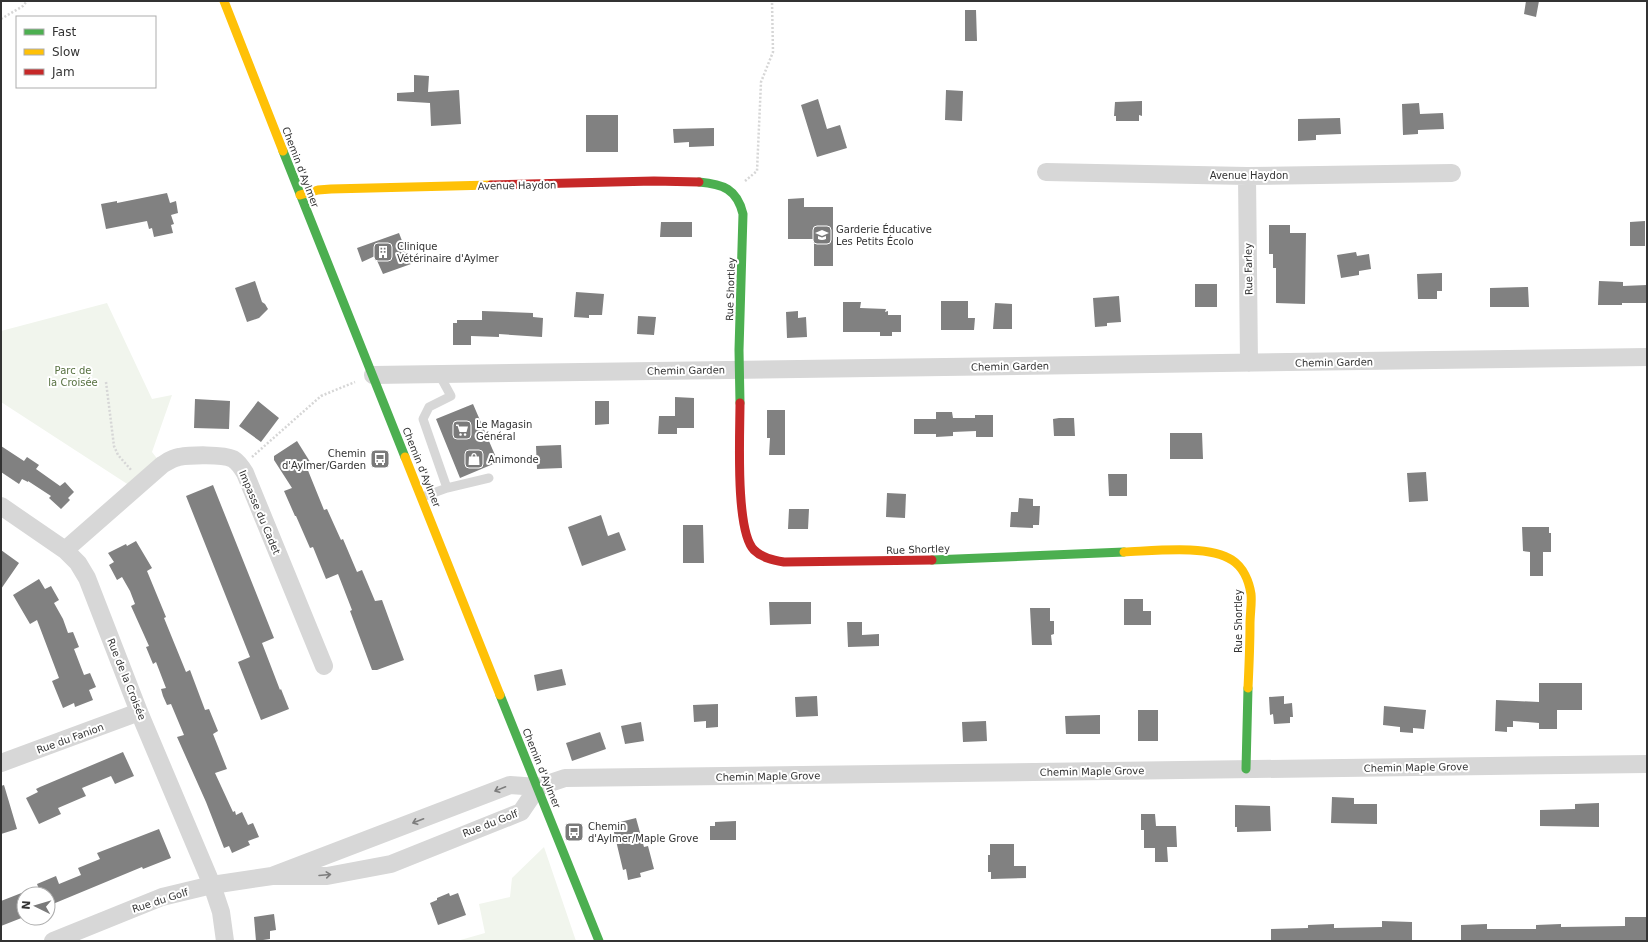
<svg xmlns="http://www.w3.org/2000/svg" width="1648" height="942" viewBox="0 0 1648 942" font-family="'DejaVu Sans',sans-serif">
<rect width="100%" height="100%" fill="#fff"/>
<path fill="#f1f5ed" d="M107 303 152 399 172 395 152 452 162 465 135 489 1 402V331Z
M544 847 576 941H457L485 933 479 904 510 897 512 878Z"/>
<path fill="#818181" d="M1526 1H1539L1536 17 1524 14Z
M965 10H976L977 41H965Z
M414 75 429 76 428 92 459 90 461 124 431 126 430 103 397 101V93L414 92Z
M946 90 963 91 962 121 945 120Z
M818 99 827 129 840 125 847 148 817 157 801 105Z
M1142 101V116L1139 115V121H1116V116H1114L1115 102Z
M1419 103 1420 114 1443 113 1444 129 1418 130V134L1403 135 1402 104Z
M586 115H618V152H586Z
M1340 118 1341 134 1316 135V140L1298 141V119Z
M714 128V146L689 147V142L674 143 673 129Z
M167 193 170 203 176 201 178 213 171 215 174 224 171 225 173 233 154 237 152 228 149 229 147 221 106 229 101 204 117 201V203Z
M804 198V207H833V266H814V239H788V199Z
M1645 221V246H1630V222Z
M661 222H692V237H660Z
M1269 225H1290V233H1306L1305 304 1276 303V268H1273V254H1269Z
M399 233 411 264 383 274 375 256 362 262 357 248Z
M1356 252 1357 256 1369 254 1371 269 1359 271V275L1341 278 1337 255Z
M1442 273V291H1437V299H1418L1417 274Z
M255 281 262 302 265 304 268 309 259 318 247 322 235 288Z
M1599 281 1623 282V286L1647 285V303H1622V305H1598Z
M1195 284H1217V307H1195Z
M1528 287 1529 307H1490V288Z
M576 292 604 294 602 315H589V318L574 317Z
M1119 296 1121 322 1107 323V326L1095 327 1093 298Z
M941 301H968V318H975L974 330H941Z
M843 302H861L860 308 886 309 885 312 888 311V315H901V332H892V336H880V332H843Z
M995 303 1012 304V329H993Z
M482 311 533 313V317L543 318 542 337 499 334V337L471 336V345H453V323H457V320H482Z
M798 311V318L806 317 807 337 787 338 786 312Z
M638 316 656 317 654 335 637 334Z
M675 397 694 398V428H677V434H658L659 416H675Z
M195 399 230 401 229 429 194 428Z
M258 401 279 418 261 442 239 426Z
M595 401H609V424L595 425Z
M473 404 498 462 460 478 436 419Z
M767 410H785V455H769L770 438H767Z
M936 412H952L953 418H975V415H993V437H976V431L953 432V436L936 437V434H914V419H936Z
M1059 418H1074L1075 436H1054L1053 419Z
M1170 433H1202L1203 459H1170Z
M297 441 312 465 307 468 324 510 327 509 341 540 343 539 357 572 362 570 375 601 382 600 404 660 377 670H372L350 611 352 610 338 574 326 579 313 547 310 548 296 516H295L284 491 292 488 274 460V456Z
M561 445 562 468 537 469 536 446Z
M1 446 24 461 27 457 39 465 36 469 60 486 65 482 74 492 68 498 70 500 61 509 49 498 51 496 28 481V482L22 479 19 484 1 472Z
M1426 472 1428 501 1409 502 1407 473Z
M1108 474H1127V496H1109Z
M213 485 274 638 262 643 280 690 281 689 289 709 261 720 238 662 250 657 186 496Z
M887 493 906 494 905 518 886 517Z
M1019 498 1033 499V506H1040L1039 525H1033V528L1010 527 1011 512H1018Z
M789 509H809L808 529H788Z
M601 515 608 536 619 532 626 550 582 566 568 527Z
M683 525H703L704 563H683Z
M1522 527H1549V533H1551V552H1543V576H1530V552L1523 551Z
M136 541 152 568 147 571 166 617 164 618 186 672 190 670 205 710 209 709 218 731 213 734 227 769 215 773 233 812 235 811 236 815 242 812 248 825 253 823 259 837 248 841 250 845 232 853 229 846 224 848 206 802 177 737 184 735 171 704 167 705 163 696 161 689 166 688 156 662 153 664 146 647 149 646 131 606 135 604 130 591 122 577 117 580 109 565 114 562 108 553 126 544 127 546Z
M1 550 19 563 1 589Z
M39 579 45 589 51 586 59 600 54 603 63 619 68 633 73 632 79 647 74 649 84 675 90 673 96 687 89 690 93 700 75 707 74 703 63 708 52 681 59 678 37 620 30 624 13 595Z
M1124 599H1143V611H1151V625H1124Z
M769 602H811V624L770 625Z
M1030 608H1050V621H1054V634L1051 635 1052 645H1032Z
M847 622H862V635L879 634V646L848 647Z
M562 669 566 685 537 691 534 675Z
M1539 683H1582V710H1557V729H1539V723L1513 721V727H1507V732L1495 731 1496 700 1539 702Z
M817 696 818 716 796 717 795 697Z
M1284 696V704L1292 703 1293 717H1290V723L1274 724 1273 714 1270 715 1269 697Z
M718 704V727L706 728V721L694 722 693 705Z
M1384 706 1426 710 1424 729 1413 728V733L1400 732V727L1383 725Z
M1138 710H1158V741H1138Z
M1100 715V734H1066L1065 716Z
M986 721 987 741 963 742 962 722Z
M641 722 644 741 625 744 621 726Z
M600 732 606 749 572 761 566 743Z
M123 752 134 776 115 784 111 776 82 788 86 796 58 808 61 814 39 824 26 798 38 792 36 789 40 787Z
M4 785 17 829 1 834V786Z
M1332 797 1354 798V804H1377V824L1331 823Z
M1599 803V827L1540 826V810L1575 809V804Z
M1235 805 1270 806 1271 831 1237 832V827H1235Z
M1141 814H1155L1156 826H1176L1177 847H1167L1168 862H1155V848H1144V830H1141Z
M636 818 644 847 648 846 654 869 640 873 641 877 628 880 626 869 623 870 612 824Z
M736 821V840H710V826H715V822Z
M159 829 171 858 143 869 142 867 48 906V894H41L37 884 56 876 59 884 81 875 78 868 100 859 97 853Z
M990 844H1014V866H1026V878L991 879V872H988V855H990Z
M24 892V917L1 926V901Z
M449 893 450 896 458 893 466 915 438 925 430 903 437 900V898Z
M274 914 276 930 270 931V939L256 941 254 917Z
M1625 917H1647V941H1461V925L1487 924V929H1536V925L1561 924V927L1625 926Z
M1382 921 1412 922V941H1271V929L1308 928V925L1334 924V928L1382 927Z"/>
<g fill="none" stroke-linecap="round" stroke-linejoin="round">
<path stroke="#d6d6d6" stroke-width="2.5" stroke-dasharray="2 2" stroke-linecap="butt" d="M1 19 23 6 27 1
M745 181 757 171 761 82 773 52 772 1
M106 382 114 446 118 455 132 471
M252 457 321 396 355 382"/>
<path stroke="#d7d7d7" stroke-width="9" d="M447 488 489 478
M422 497 447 488 423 419 429 407 451 396 439 374"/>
<path stroke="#d7d7d7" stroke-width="18" d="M1046 172 1247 176 1452 173
M1247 176 1249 363
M373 375 1647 357
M1 506 65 550 78 563 87 578 139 712 212 885 221 912 225 941
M65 550 162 465C167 462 172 458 179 457 190 455 223 454 233 459 238 462 242 468 245 473L324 666
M1 763 139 712
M272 876 510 785 538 787 565 778 1647 764
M53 941 162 897 212 885 272 876H327L391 864 521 812 538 787"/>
<path stroke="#4caf50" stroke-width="9" d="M283 151 405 457
M699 182C723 184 737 189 743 214L739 350 740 403
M932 560 1124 552
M500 695 599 941
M1246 769 1248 688"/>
<path stroke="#ffc107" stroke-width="9" d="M224 1 283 151
M300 195 318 190 331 189 491 185
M405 457 500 695
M1124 552C1152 551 1209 544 1232 560 1243 567 1249 581 1251 594 1252 603 1250 614 1250 624 1250 646 1249 667 1248 688"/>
<path stroke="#c62828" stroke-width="9" d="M491 185 654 181 699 182
M740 403C740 433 735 531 754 550 762 558 773 560 784 562L932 560"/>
</g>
<defs><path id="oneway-shaft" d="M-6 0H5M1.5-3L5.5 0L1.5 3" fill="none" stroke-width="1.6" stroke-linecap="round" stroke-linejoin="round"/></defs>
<g stroke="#7d7d7d">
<use href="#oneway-shaft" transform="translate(500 789) rotate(158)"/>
<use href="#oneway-shaft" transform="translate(418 821) rotate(159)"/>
<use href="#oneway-shaft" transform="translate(325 875) rotate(-5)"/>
</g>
<defs>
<symbol id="school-square" viewBox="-11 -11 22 22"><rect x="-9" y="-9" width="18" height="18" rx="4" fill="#7a7a7a" stroke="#fff"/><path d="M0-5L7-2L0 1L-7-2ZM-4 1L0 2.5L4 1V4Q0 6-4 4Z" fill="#fff"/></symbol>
<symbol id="building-square" viewBox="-11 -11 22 22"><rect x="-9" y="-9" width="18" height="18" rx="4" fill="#7a7a7a" stroke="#fff"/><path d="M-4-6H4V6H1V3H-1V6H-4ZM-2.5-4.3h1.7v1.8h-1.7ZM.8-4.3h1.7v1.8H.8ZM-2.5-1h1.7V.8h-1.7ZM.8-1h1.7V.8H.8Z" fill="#fff"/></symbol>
<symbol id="supermarket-square" viewBox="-11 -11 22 22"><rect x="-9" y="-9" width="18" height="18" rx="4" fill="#7a7a7a" stroke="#fff"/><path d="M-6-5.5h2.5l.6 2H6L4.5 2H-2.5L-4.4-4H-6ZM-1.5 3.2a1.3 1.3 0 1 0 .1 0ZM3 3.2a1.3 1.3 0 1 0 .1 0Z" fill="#fff"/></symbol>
<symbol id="bus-square" viewBox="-11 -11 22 22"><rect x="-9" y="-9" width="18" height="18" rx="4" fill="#7a7a7a" stroke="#fff"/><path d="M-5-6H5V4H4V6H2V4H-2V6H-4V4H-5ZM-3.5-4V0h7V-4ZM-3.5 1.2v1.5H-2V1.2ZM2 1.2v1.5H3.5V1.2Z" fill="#fff"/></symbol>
<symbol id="shop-square" viewBox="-11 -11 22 22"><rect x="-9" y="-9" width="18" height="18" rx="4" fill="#7a7a7a" stroke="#fff"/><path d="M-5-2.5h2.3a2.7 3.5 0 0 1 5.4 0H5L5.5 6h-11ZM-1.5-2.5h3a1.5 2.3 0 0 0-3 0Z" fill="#fff"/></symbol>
</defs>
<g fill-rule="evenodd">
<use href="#school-square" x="811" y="224" width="22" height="22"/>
<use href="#building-square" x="372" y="241" width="22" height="22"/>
<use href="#supermarket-square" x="451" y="419" width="22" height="22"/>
<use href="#bus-square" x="369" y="448" width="22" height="22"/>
<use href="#shop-square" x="463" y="448" width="22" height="22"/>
<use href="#bus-square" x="563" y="821" width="22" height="22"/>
</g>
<g text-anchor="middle" stroke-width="4" stroke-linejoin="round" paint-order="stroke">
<g font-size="10" fill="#333" stroke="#fff">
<text transform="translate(301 167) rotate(69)" y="4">Chemin d'Aylmer</text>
<text x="1249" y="179">Avenue Haydon</text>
<text transform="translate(517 185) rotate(-1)" y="4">Avenue Haydon</text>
<text transform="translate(1248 269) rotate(-91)" y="4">Rue Farley</text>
<text transform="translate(730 289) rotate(-88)" y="4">Rue Shortley</text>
<text transform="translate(1334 362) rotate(-1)" y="4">Chemin Garden</text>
<text transform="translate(1010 366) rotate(-1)" y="4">Chemin Garden</text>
<text transform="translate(686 370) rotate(-1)" y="4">Chemin Garden</text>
<text transform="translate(422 467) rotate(68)" y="4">Chemin d'Aylmer</text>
<text transform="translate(260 512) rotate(67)" y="4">Impasse du Cadet</text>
<text transform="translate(918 549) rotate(-2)" y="4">Rue Shortley</text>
<text transform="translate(1238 621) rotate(-90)" y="4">Rue Shortley</text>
<text transform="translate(127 679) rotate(68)" y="4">Rue de la Croisée</text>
<text transform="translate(70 738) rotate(-20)" y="4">Rue du Fanion</text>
<text transform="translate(1416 767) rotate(-1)" y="4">Chemin Maple Grove</text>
<text transform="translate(542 768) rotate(68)" y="4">Chemin d'Aylmer</text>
<text transform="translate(1092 771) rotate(-1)" y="4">Chemin Maple Grove</text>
<text transform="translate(768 776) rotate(-1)" y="4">Chemin Maple Grove</text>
<text transform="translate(490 823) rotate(-21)" y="4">Rue du Golf</text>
<text transform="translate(160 900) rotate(-18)" y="4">Rue du Golf</text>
</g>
<g font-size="10" fill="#333" stroke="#fff" text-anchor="start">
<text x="836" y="233">Garderie Éducative<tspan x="836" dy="12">Les Petits Écolo</tspan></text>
<text x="397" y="250">Clinique<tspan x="397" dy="12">Vétérinaire d'Aylmer</tspan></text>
<text x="476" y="428">Le Magasin<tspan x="476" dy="12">Général</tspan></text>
<text x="366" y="457" text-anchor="end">Chemin<tspan x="366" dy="12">d'Aylmer/Garden</tspan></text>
<text x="488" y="463">Animonde</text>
<text x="588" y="830">Chemin<tspan x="588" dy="12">d'Aylmer/Maple Grove</tspan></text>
</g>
<g font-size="10" fill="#56703f" stroke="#fff">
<text x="73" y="374">Parc de<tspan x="73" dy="12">la Croisée</tspan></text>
</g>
</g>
<rect width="1648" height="942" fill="none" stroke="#333333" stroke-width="4"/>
<rect x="16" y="16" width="140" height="72" fill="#ffffff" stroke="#adadad"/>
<rect x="24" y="29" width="20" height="6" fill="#4caf50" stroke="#adadad"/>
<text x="52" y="36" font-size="12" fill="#333333">Fast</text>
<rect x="24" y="49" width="20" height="6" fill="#ffc107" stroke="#adadad"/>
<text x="52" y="56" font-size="12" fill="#333333">Slow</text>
<rect x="24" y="69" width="20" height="6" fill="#c62828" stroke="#adadad"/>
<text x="52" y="76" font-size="12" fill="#333333">Jam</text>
<g transform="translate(36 906) rotate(275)"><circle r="19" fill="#ffffff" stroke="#adadad"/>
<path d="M0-3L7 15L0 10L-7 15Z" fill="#7a7a7a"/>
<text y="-6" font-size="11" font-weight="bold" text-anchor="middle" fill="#333333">N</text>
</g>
</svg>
